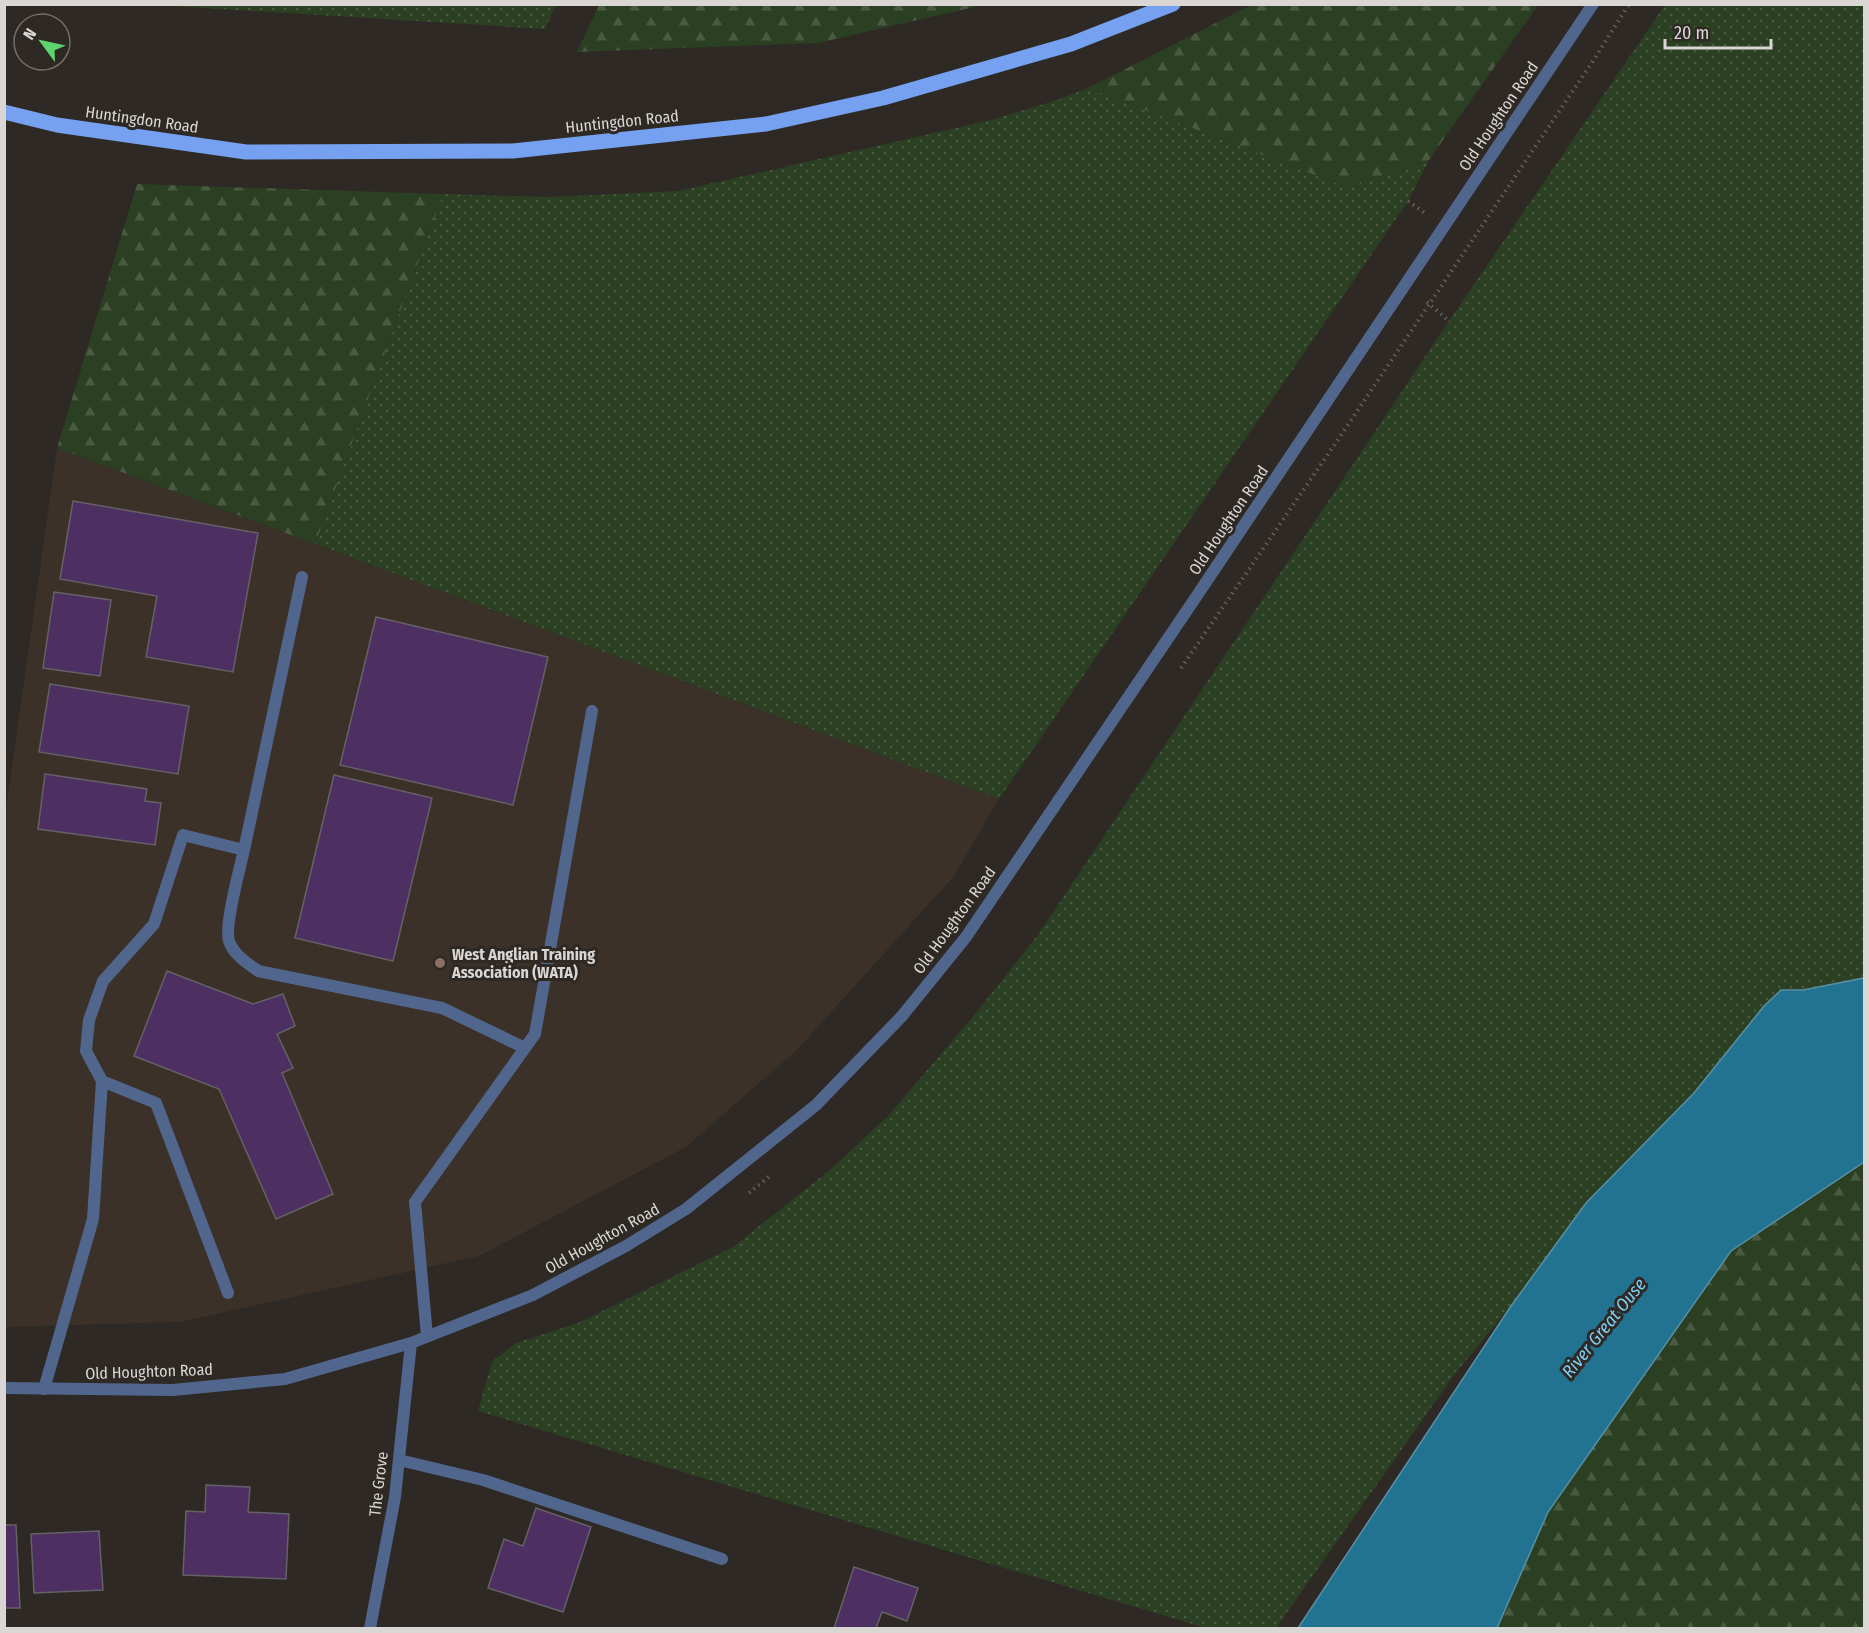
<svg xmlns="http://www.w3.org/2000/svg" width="1869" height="1633" viewBox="0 0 1869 1633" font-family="'Fira Sans Condensed',sans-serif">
<defs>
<pattern id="grass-dots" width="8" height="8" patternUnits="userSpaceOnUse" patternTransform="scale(1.5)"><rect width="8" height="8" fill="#2b3f22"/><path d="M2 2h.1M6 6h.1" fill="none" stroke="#495a41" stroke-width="1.8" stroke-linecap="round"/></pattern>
<pattern id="forest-firs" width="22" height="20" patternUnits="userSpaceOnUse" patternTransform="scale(1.5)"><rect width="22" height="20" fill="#2b3f22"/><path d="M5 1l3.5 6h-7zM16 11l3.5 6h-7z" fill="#495a41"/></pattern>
</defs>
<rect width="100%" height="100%" fill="#2e2924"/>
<path fill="#3b3128" d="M57 448 999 799 954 876 797 1050 686 1147 479 1256 180 1322 5 1327 4 824Z"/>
<path fill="url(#grass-dots)" d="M156 5H556L545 29Z
M1665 5H1864V978L1803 990H1781L1764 1006 1694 1093 1586 1203 1511 1306 1454 1375 1276 1628H1206L478 1411 492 1362 516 1343 578 1323 733 1247 831 1169 888 1116 976 1013 1037 936 1449 321Z
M1088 88 1349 188 1429 160 1408 201 999 799 315 544 443 194 548 197 678 191 991 120 1057 100Z"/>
<path fill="url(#forest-firs)" d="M599 5V4L983 5 818 43 577 52Z
M1251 5V4L1538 5 1429 160 1349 188 1088 88Z
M137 184 443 194 315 544 57 448Z
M1864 1162V1628H1497L1548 1512 1731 1251Z"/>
<path fill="#227291" stroke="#5990a5" stroke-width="1.5" d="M1864 978V1162L1731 1251 1548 1512 1497 1628H1298L1511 1306 1586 1203 1694 1093 1764 1006 1781 990H1803Z"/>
<path fill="#4e2f61" stroke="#646167" stroke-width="1.5" d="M73 501 258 533 233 672 146 657 157 596 60 579Z
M54 592 111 600 100 676 43 668Z
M376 617 548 657 513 805 340 765Z
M50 684 189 706 178 774 39 752Z
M45 774 147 789 145 801 161 803 155 845 38 829Z
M334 775 432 798 393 961 295 938Z
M167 971 253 1004 283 994 295 1026 277 1034 293 1068 282 1073 333 1194 276 1219 219 1089 134 1056Z
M206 1485 250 1487 248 1512 289 1514 286 1579 183 1575 186 1511 205 1512Z
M536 1508 591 1527 563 1612 488 1588 504 1539 523 1546Z
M4 1525H16L20 1608H4Z
M99 1531 103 1590 34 1593 31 1534Z
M854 1567 918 1588 907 1621 882 1612 876 1628H834Z"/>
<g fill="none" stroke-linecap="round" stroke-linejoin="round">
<path stroke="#625e59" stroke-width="4" stroke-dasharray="1.5 4.5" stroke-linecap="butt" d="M1408 201 1425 213
M1427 302 1449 321
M1181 668 1333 447 1593 61 1629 4
M749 1193 771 1175"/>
<path stroke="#51668d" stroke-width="12" d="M244 850C240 868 224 926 229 941 233 954 247 963 258 971L442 1008 525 1048
M102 1081 156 1103 228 1293
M533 1295 626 1246 686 1209 816 1105 902 1016 966 937 1192 603 1593 4
M427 1336 415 1202 535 1034 592 711
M44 1389 93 1219 102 1081 86 1051 89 1020 103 981 154 924 183 835 244 850 302 577
M399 1460 483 1480 722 1559"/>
<path stroke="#51668d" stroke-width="12" d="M4 1388 173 1390 285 1379 411 1343 533 1295
M370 1628 395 1497 411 1343"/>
<path stroke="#75a1f0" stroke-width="15" d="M4 112 57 125 246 152 513 151 766 124 883 98 1071 44 1173 4"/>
</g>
<circle fill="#8d6e63" stroke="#2e2924" stroke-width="2" cx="440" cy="963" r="6"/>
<g text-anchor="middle" stroke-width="6" stroke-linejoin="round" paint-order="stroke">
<g font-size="16" fill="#dad6d3" stroke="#2e2924">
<text transform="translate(1498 116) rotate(-56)" y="6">Old Houghton Road</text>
<text transform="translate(142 119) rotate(8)" y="6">Huntingdon Road</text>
<text transform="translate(622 121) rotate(-6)" y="6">Huntingdon Road</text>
<text transform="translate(1228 520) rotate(-56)" y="6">Old Houghton Road</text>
<text transform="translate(954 920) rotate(-54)" y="6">Old Houghton Road</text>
<text transform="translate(602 1238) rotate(-29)" y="6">Old Houghton Road</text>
<text transform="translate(149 1371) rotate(-2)" y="6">Old Houghton Road</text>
<text transform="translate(378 1484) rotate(-83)" y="6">The Grove</text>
</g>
<g font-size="16" font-weight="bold" fill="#dad6d3" stroke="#2e2924" text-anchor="start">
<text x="452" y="960">West Anglian Training<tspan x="452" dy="18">Association (WATA)</tspan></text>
</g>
<g font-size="18" font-style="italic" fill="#7fd0f5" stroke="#2e2924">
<text transform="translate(1604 1328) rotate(-51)" y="6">River Great Ouse</text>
</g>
</g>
<rect width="1869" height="1633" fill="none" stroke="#dad6d3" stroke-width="12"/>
<g transform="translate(42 42) rotate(303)"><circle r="28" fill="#2e2924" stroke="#736e6a" stroke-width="1.5"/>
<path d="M0-4.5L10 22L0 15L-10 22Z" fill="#5cd56d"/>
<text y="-9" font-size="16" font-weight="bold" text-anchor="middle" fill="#dad6d3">N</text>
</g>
<path d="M1665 39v9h106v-9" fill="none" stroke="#dad6d3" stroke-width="3"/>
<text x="1674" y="39" font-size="18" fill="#dad6d3" stroke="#2e2924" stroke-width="4.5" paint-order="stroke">20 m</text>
</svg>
